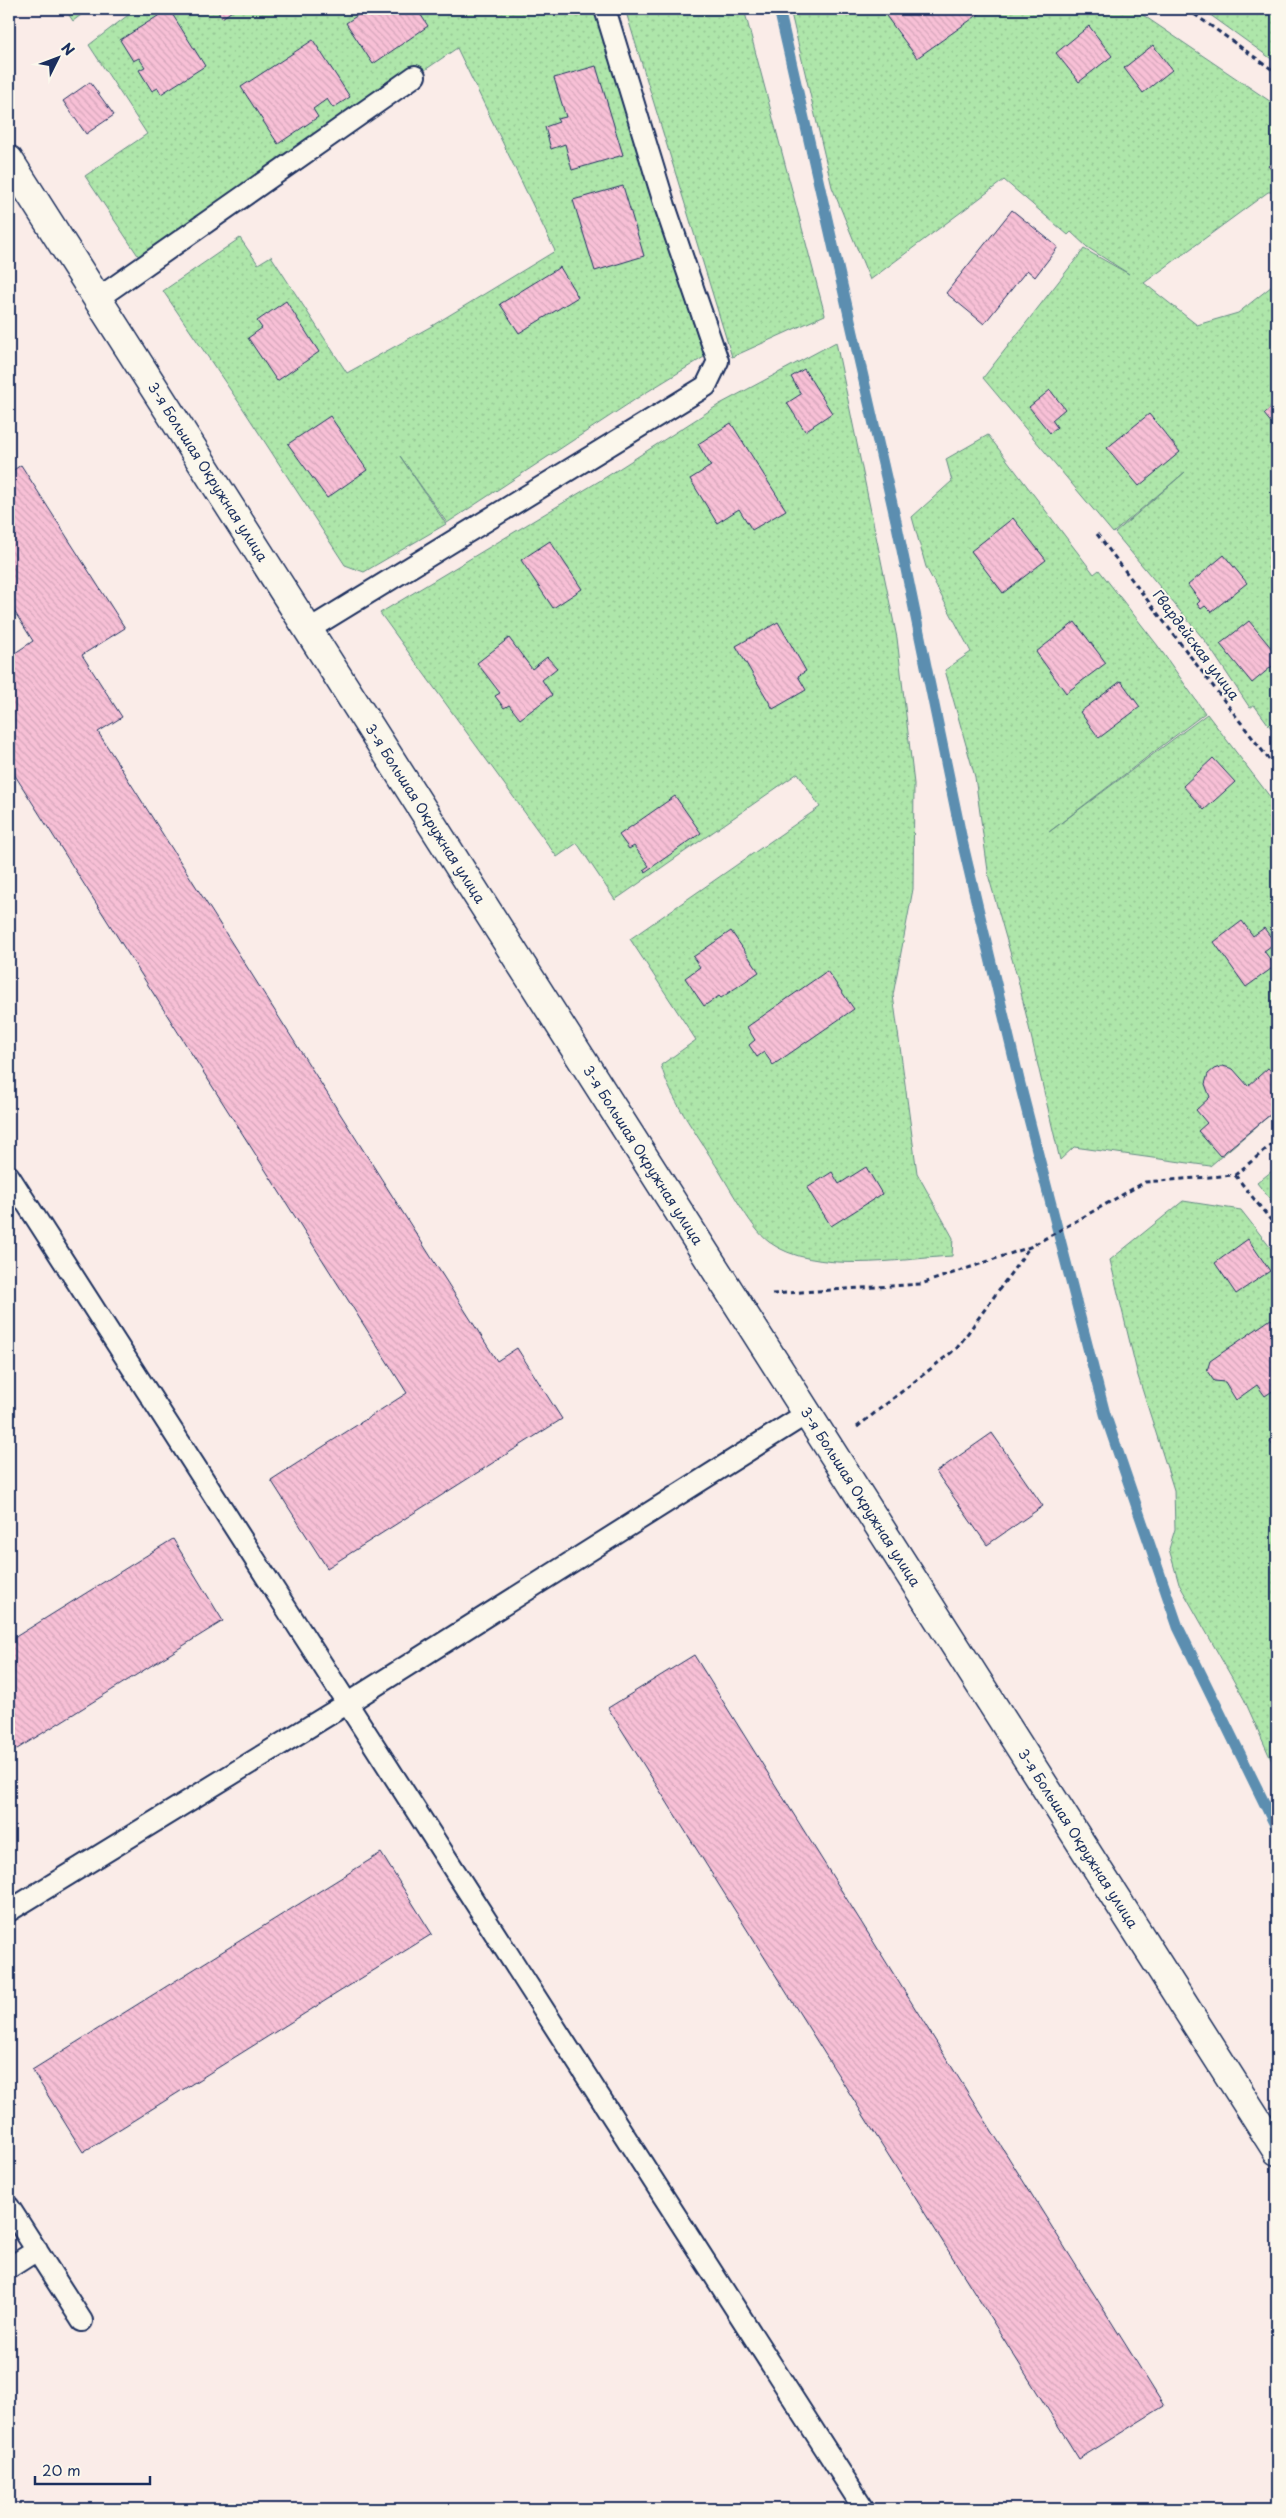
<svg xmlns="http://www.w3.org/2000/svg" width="1286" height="2518" viewBox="0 0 1286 2518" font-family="'Playpen Sans',sans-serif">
<defs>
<pattern id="garden-dots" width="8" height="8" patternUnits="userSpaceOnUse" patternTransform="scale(1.25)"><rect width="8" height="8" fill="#aee6aa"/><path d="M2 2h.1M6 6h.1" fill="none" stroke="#95c695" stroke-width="1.8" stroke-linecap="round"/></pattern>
<pattern id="building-back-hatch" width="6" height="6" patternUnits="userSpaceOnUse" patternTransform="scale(1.25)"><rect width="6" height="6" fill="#f8c0d6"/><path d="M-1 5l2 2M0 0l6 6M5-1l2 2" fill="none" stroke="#d4a5ba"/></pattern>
</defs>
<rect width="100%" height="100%" fill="#faece8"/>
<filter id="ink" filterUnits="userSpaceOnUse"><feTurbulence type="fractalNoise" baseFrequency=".02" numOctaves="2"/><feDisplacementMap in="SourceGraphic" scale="10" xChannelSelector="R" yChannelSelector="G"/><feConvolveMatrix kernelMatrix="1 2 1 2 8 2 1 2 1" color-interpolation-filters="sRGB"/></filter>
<g filter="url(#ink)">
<path fill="url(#garden-dots)" stroke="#648a84" d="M65 9H89L73 21Z
M136 9H596L704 357 642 395 447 523 400 456 446 524 364 572 345 565 242 407 163 291 240 238 258 264 271 256 347 373 430 327 555 251 457 48 143 263 85 176 147 134 89 45Z
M625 9H744L825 315 732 357Z
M790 9H1134L1277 106V192H1268L1144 283 1197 325 1238 313 1277 282V736L1254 705 1250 708 1206 642 1115 533 1185 472 1113 533 983 378 1084 249 1129 274 1087 247 1071 232 1068 235 1004 180 870 280 832 187Z
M1202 9H1277V63Z
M836 342 897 638 914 784 913 889 893 995 917 1173 953 1238 952 1256C900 1259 814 1275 769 1242 750 1228 727 1182 713 1161 695 1131 670 1099 661 1065L696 1040 630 939 820 807 798 773 615 900 577 843 557 857 380 613 606 477 720 404Z
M988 435 1094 574 1099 570 1158 646 1205 713 1049 832 1207 714 1277 806V1109L1210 1166 1074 1147 1060 1160 1018 980 989 878 975 777 945 670 971 652 926 567 912 517 952 481 946 459Z
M1277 1167V1208L1257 1183Z
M1183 1201 1241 1210 1277 1256V1773L1244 1699 1179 1584 1169 1549 1175 1529 1174 1490 1138 1376 1110 1260Z"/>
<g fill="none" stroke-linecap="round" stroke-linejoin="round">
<path stroke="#5b8eb0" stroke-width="11" d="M779 9 896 521 963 845 1020 1084 1105 1414 1178 1627 1277 1829"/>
</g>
<path fill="url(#building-back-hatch)" stroke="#1b2f5e" d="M169 9 205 66 161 94 158 88 152 91 139 70 145 67 139 58 133 61 120 40Z
M216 9H235L222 18Z
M367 9H417L428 26 373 64 346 23Z
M881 9H986L917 58Z
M1089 26 1112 56 1079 82 1056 53Z
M313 40 350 97 333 108 327 99 313 109 318 117 278 144 241 87Z
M1153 45 1172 70 1143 93 1124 68Z
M596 66 623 155 572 170 565 144 551 149 545 127 559 122 557 119 566 117 554 78Z
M90 82 114 115 86 134 63 101Z
M1277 159V176L1268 166Z
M623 186 644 256 595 271 573 200Z
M1012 210 1058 247 1035 277 1027 270 984 324 946 293Z
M560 267 578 297 519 333 500 304Z
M286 301 319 352 277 381 248 338 262 328 257 321Z
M804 369 832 413 805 431 787 403 801 394 791 377Z
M1050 390 1065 409 1052 420 1057 427 1050 433 1029 407Z
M1277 402V430L1264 414Z
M1149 414 1180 452 1139 486 1107 448Z
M330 416 367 470 327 498 288 444Z
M731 423 786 510 752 530 739 509 717 523 690 479 711 466 698 444Z
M21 465 125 628 82 655 122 717 98 732 497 1361 517 1348 562 1419 327 1568 271 1480 407 1393 9 766V657L33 641 9 603V473Z
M1013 518 1046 560 1003 593 971 551Z
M550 541 582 589 553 608 521 560Z
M1224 555 1247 583 1211 612 1205 606 1201 609 1197 604 1200 601 1188 585Z
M1249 621 1277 655V662L1252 683 1220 644Z
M778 622 806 671 798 676 806 690 773 709 736 646Z
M1075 622 1106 663 1066 693 1036 652Z
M509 638 532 669 547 657 557 668 542 680 552 695 520 719 509 705 504 708 495 696 500 693 477 663Z
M1121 681 1140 707 1099 738 1080 712Z
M1213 758 1235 782 1204 810 1183 786Z
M675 796 701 833 645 872 643 870 649 866 634 846 629 849 619 835Z
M1242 921 1253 936 1264 928 1275 943 1264 951 1275 966 1246 987 1214 942Z
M731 931 759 972 721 998 719 996 704 1006 685 978 700 967 693 957Z
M827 971 854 1009 773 1065 764 1052 757 1057 749 1045 755 1040 747 1027Z
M1223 1066 1233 1069 1248 1086 1268 1068 1277 1078V1109L1220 1156 1198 1131 1207 1123 1196 1110 1210 1097 1205 1084 1208 1074 1214 1069Z
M866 1167 882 1194 831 1226 807 1188 832 1172 839 1184Z
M1248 1239 1270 1271 1236 1294 1215 1263Z
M1271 1319 1277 1327V1388L1265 1396 1257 1385 1236 1400 1225 1382 1214 1381 1207 1371 1210 1361Z
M992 1433 1043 1506 987 1545 936 1472Z
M1277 1435V1450L1270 1441Z
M173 1539 223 1621 9 1754V1641Z
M694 1655 1164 2406 1079 2459 608 1708Z
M381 1853 432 1934 83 2152 32 2070Z"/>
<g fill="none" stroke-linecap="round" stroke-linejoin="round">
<defs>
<path id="lane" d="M97 299 415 76
M308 630 706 386 718 361 665 206 605 9
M9 1176 864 2509
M9 1911 348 1703 806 1414
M9 2207 82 2321
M9 2268 37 2250"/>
<g id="secondary">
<path id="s1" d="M9 160 1277 2151"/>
</g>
</defs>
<use href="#lane" stroke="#1b2f5e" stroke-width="24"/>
<use href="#secondary" stroke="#1b2f5e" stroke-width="31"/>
<path stroke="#1b2f5e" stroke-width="3" stroke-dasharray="5 4" stroke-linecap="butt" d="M1187 9 1277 73
M1097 534 1277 770
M1235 1175 1277 1228
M772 1294 921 1284 1030 1247 1145 1182 1235 1175 1277 1140
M857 1427 957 1348 1029 1248"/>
<use href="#lane" stroke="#fbf7ec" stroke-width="20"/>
<use href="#secondary" stroke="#fbf7ec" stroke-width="28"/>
</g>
</g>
<g text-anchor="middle" stroke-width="4" stroke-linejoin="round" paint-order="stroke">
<g font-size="14" fill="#1b2f5e" stroke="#fbf7ec">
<text dy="5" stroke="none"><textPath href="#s1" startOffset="370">3-я Большая Окружная улица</textPath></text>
<text transform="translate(1196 645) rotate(53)" y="5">Гвардейская улица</text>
<text dy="5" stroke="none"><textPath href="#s1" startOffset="775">3-я Большая Окружная улица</textPath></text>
<text dy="5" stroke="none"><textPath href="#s1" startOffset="1180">3-я Большая Окружная улица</textPath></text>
<text dy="5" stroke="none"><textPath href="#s1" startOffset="1585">3-я Большая Окружная улица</textPath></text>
<text dy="5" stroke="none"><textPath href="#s1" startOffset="1990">3-я Большая Окружная улица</textPath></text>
</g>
</g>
<rect width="1286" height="2518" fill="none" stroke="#fbf7ec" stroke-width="30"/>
<rect x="15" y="15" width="1256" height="2488" fill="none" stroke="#1b2f5e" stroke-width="2" filter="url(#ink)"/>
<g transform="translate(58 58) rotate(48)" stroke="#fbf7ec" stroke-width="4" paint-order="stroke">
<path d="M0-4L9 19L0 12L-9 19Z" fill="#1b2f5e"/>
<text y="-8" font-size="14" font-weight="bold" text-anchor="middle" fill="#1b2f5e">N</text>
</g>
<path d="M35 2476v8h115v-8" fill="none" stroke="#1b2f5e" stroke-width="2.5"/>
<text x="42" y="2476" font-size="15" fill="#1b2f5e" stroke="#fbf7ec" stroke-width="4" paint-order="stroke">20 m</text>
</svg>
